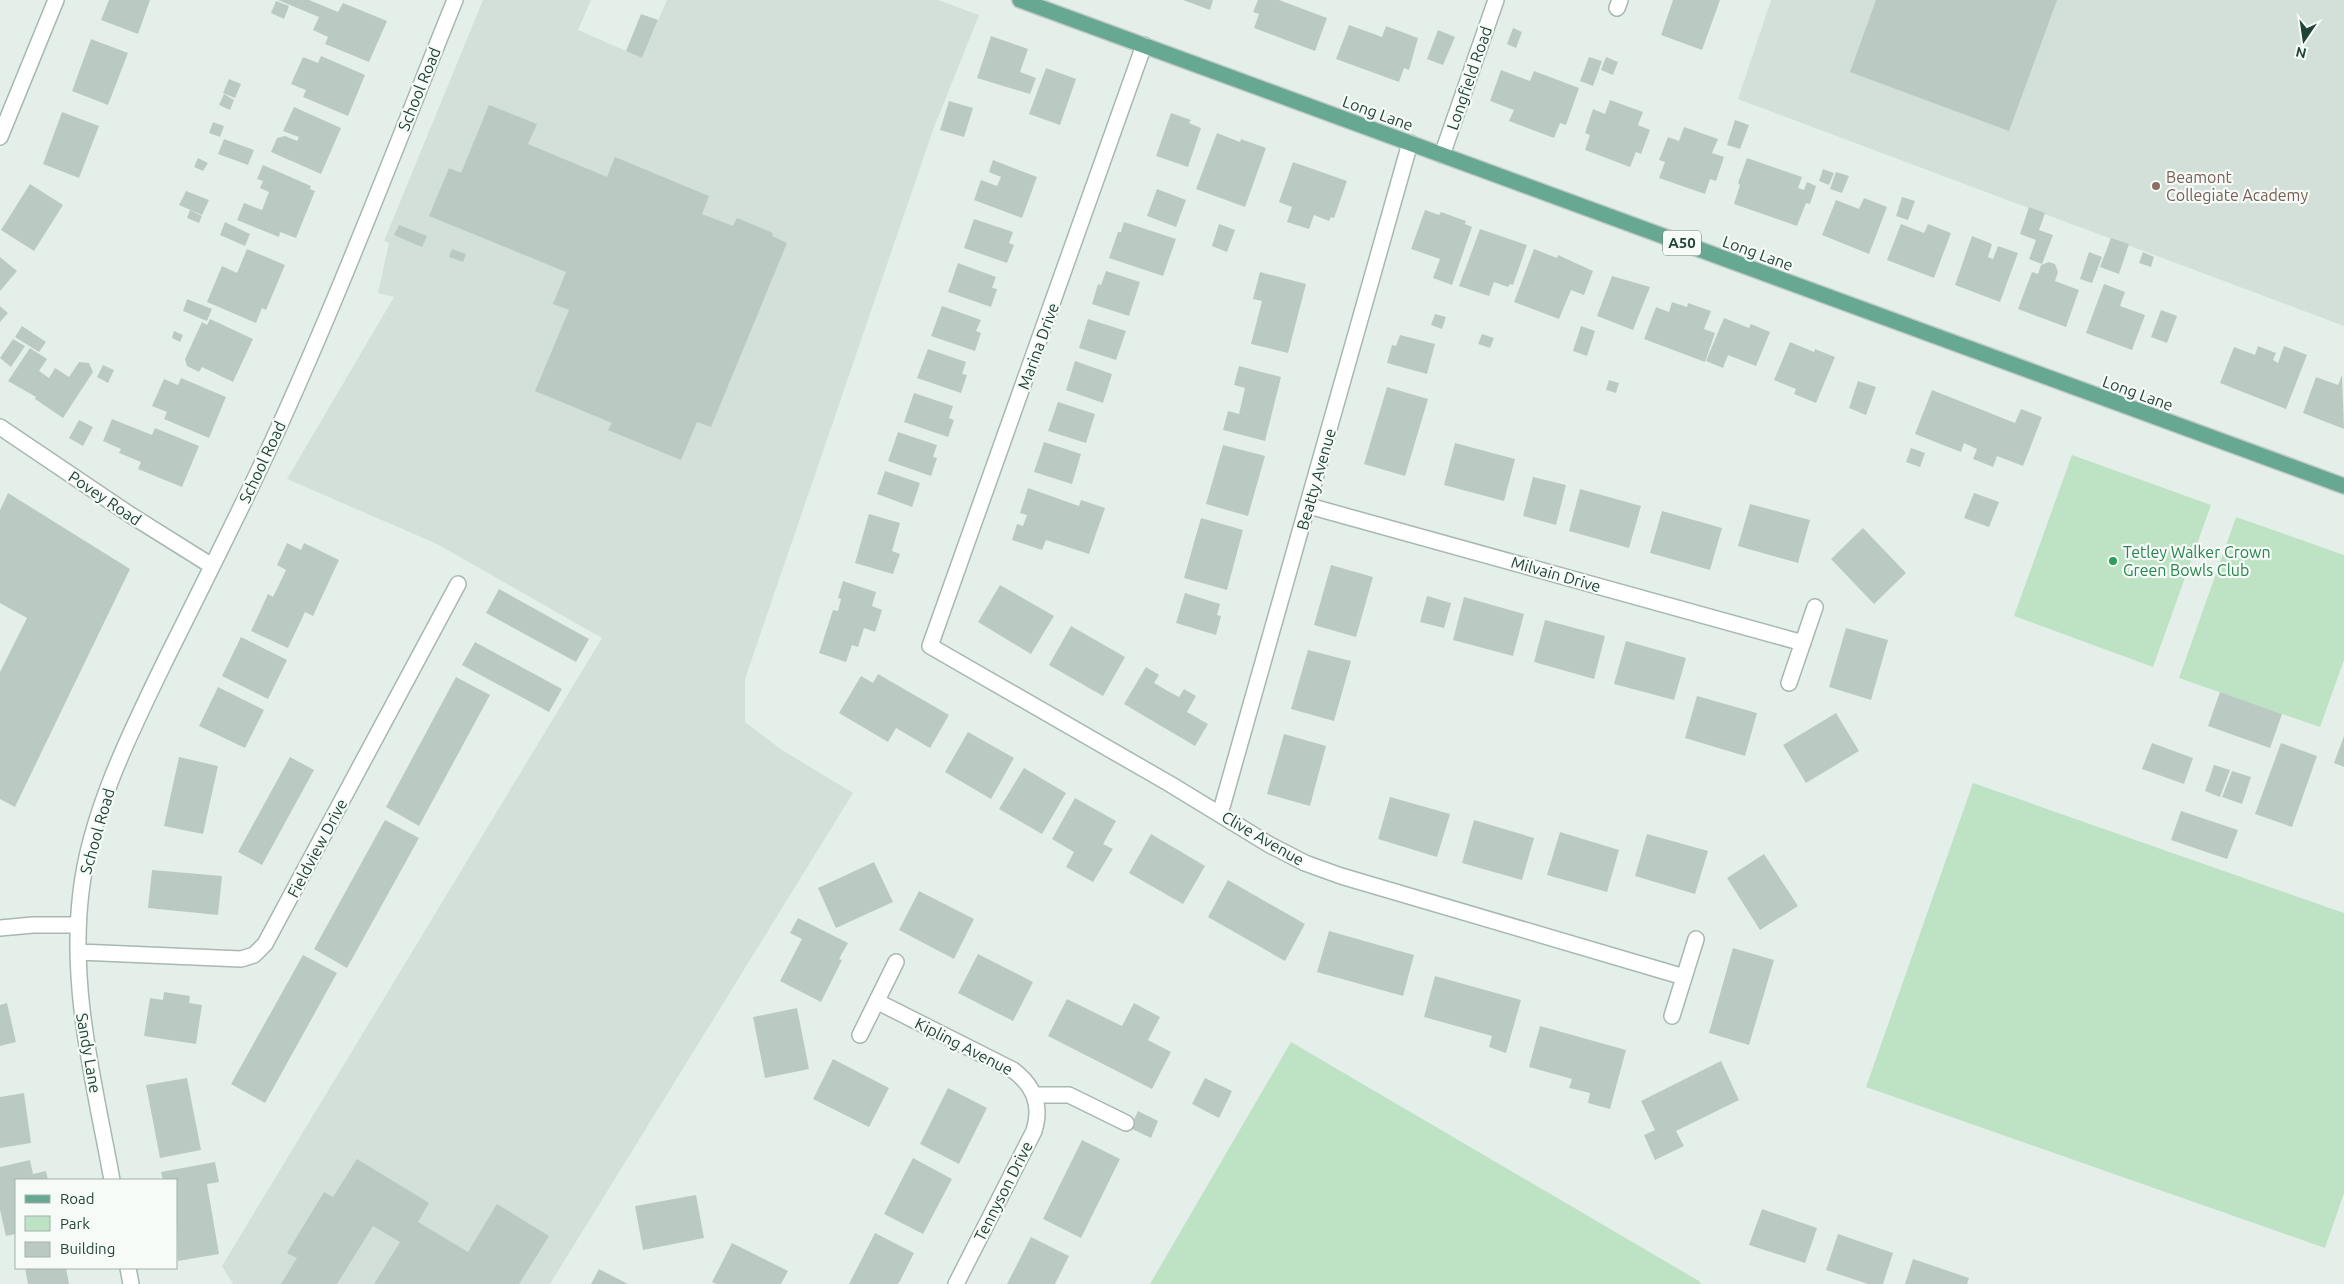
<svg xmlns="http://www.w3.org/2000/svg" width="2344" height="1284" viewBox="0 0 2344 1284" font-family="Ubuntu,sans-serif">
<rect width="100%" height="100%" fill="#e5efea"/>
<path fill="#d3dfd9" d="M483 0H591L578 30 642 58 667 0H938L979 15 933 130 745 679V722L782 750 853 793 550 1284H233L222 1266 602 638 437 544 287 479 394 297 378 293 389 243 384 241Z
M1771 0H2344V326L1738 99Z"/>
<path fill="#bde2c4" d="M2072 455 2211 505 2153 667 2014 616Z
M2236 517 2344 555V660L2320 727 2179 678Z
M1973 783 2344 913V1193L2325 1248 1866 1087Z
M1291 1042 1699 1281 1701 1284H1150Z"/>
<path fill="#bacac3" d="M109 0H150L138 34 101 20Z
M278 0H309L338 12 343 3 387 21 369 62 325 44 328 37 313 30 319 17Z
M1183 0H1213L1210 10Z
M1258 0H1279L1327 18 1315 51 1254 28 1259 14 1253 12Z
M1673 0H1720L1702 50 1661 35Z
M1876 0H2057L2009 131 1850 72Z
M276 1 289 6 284 19 271 13Z
M641 14 658 20 642 58 626 51Z
M1349 25 1382 37 1386 26 1418 38 1409 70 1404 68 1399 82 1336 59Z
M1513 28 1522 32 1516 48 1507 44Z
M1438 30 1455 37 1443 65 1427 59Z
M991 36 1028 49 1020 72 1036 78 1030 94 977 78Z
M91 39 128 53 108 105 72 91Z
M321 56 365 75 348 116 303 97 306 90 291 84 303 57 318 63Z
M1589 57 1602 61 1593 86 1580 81Z
M1606 57 1618 62 1613 75 1601 70Z
M1046 68 1076 79 1060 125 1029 114Z
M1501 70 1530 81 1534 71 1579 88 1566 125 1560 123 1554 138 1509 121 1514 110 1490 101Z
M229 79 241 84 235 98 223 93Z
M224 94 234 100 230 110 219 105Z
M1610 100 1643 112 1638 125 1650 130 1641 154 1636 152 1630 167 1585 150 1590 135 1585 133 1593 109 1605 114Z
M949 101 973 108 964 137 940 130Z
M489 105 537 124 528 144 607 177 615 157 709 196 702 214 733 226 737 218 773 233 772 236 787 243 711 427 697 422 681 460 608 430 612 423 535 391 569 310 553 304 566 272 429 216 449 168 461 173Z
M294 107 341 128 321 174 271 152 277 138 285 136 297 141 299 137 283 131Z
M62 112 99 126 79 178 43 164Z
M1171 113 1191 120 1189 123 1201 128 1188 167 1156 156Z
M1735 120 1749 125 1740 149 1727 145Z
M213 122 224 126 220 137 209 133Z
M1684 127 1718 139 1712 153 1724 157 1716 181 1710 179 1705 194 1659 178 1665 162 1659 160 1668 137 1679 141Z
M1217 133 1240 142 1241 139 1266 148 1245 207 1196 189Z
M224 139 254 150 248 165 218 154Z
M198 158 208 163 203 171 194 167Z
M1747 158 1802 177 1798 188 1804 190 1807 182 1816 186 1810 204 1806 203 1797 226 1734 204 1740 185 1738 183Z
M993 160 1037 177 1022 218 974 200 981 180 997 186 1001 177 989 172Z
M1293 162 1347 181 1334 218 1331 217 1329 221 1314 215 1309 229 1287 222 1292 207 1279 202Z
M263 165 311 186 310 189 315 191 296 238 280 232 279 237 237 220 244 203 262 210 269 192 260 188 263 181 257 179Z
M1823 169 1834 173 1829 185 1819 181Z
M1836 172 1849 176 1842 193 1830 189Z
M30 184 63 205 34 251 1 230Z
M1157 189 1186 200 1176 227 1147 216Z
M186 191 209 200 202 215 179 205Z
M1902 197 1915 201 1908 220 1896 216Z
M1864 198 1887 207 1869 254 1822 235 1836 200 1859 209Z
M2029 207 2045 213 2039 230 2053 235 2042 264 2029 259 2036 240 2020 234Z
M190 210 202 216 199 223 187 218Z
M1425 210 1439 215 1441 212 1466 221 1465 224 1472 227 1452 285 1433 278 1440 259 1411 249Z
M974 219 1013 232 1009 243 1014 245 1007 263 964 248Z
M225 222 250 234 245 246 220 235Z
M1124 222 1176 239 1163 276 1109 258 1118 232H1121Z
M1219 224 1235 230 1227 252 1212 246Z
M1901 224 1924 233 1928 224 1951 233 1934 278 1887 260Z
M399 225 427 236 422 247 394 235Z
M1480 229 1527 245 1513 285 1510 284 1508 287 1494 282 1489 296 1459 286Z
M1972 236 1992 244 1988 257 1993 259 1998 246 2018 253 2000 302 1955 285Z
M2111 238 2129 244 2119 274 2100 267Z
M247 249 285 265 266 310 262 308 256 323 207 302 222 266 237 273Z
M452 249 466 254 463 262 449 257Z
M1534 249 1557 258 1558 255 1593 271 1584 295 1571 290 1559 319 1514 302Z
M2089 252 2102 257 2092 283 2080 279Z
M2143 252 2154 257 2151 267 2139 263Z
M0 257 17 271 0 291Z
M2049 262 2055 264 2058 272 2055 281 2079 290 2066 327 2018 309 2032 272 2038 274 2041 265Z
M958 263 996 277 992 288 997 289 991 307 948 292Z
M1106 271 1140 282 1129 316 1092 304 1098 284 1101 285Z
M1260 272 1306 284 1288 353 1251 344 1262 301 1253 299Z
M1612 276 1650 287 1633 330 1597 316Z
M2104 284 2125 292 2120 306 2145 315 2132 350 2086 333Z
M187 299 212 309 207 321 183 311Z
M1672 302 1687 307 1688 303 1711 311 1704 329 1715 333 1705 362 1644 339 1656 307 1669 312Z
M0 306 8 313 0 322Z
M942 306 981 320 976 331 981 333 975 351 931 336Z
M2161 310 2177 316 2167 343 2151 337Z
M1435 314 1446 317 1442 329 1431 325Z
M1724 318 1749 328 1751 324 1770 332 1756 366 1728 355 1723 368 1706 361Z
M210 319 253 339 233 382 202 367 199 372 187 366 185 359 202 322 207 325Z
M1088 319 1126 331 1116 360 1079 348Z
M22 326 46 342 39 352 15 337Z
M1581 326 1595 331 1587 356 1573 351Z
M174 331 183 335 180 342 172 338Z
M1482 334 1494 338 1490 348 1478 344Z
M1400 335 1435 344 1427 374 1387 363 1392 345 1396 346Z
M13 339 25 346 11 367 0 358Z
M1790 342 1814 352 1815 349 1835 357 1816 403 1794 394 1796 389 1774 380Z
M2258 346 2276 353 2273 360 2278 363 2284 346 2307 355 2286 409 2220 383 2234 347 2255 355Z
M30 348 47 359 39 371 49 378 55 368 69 377 79 362 89 363 93 372 63 418 35 399 36 397 8 381Z
M928 349 966 362 962 374 967 375 961 393 917 378Z
M1075 361 1112 374 1103 403 1066 390Z
M103 365 114 370 108 383 97 377Z
M1239 366 1281 377 1265 441 1223 430 1228 411 1239 414 1245 388 1234 385Z
M2342 375 2344 429 2303 413 2316 377 2338 385Z
M181 378 226 397 209 438 164 419 167 412 152 406 164 379 178 385Z
M1609 380 1619 383 1616 393 1606 390Z
M1858 381 1876 387 1866 415 1849 408Z
M1387 387 1428 399 1405 476 1364 464Z
M1932 390 2015 423 2021 409 2042 417 2023 466 1997 456 1993 467 1973 459 1977 449 1964 443 1961 452 1915 434Z
M914 393 953 406 949 418 954 420 948 437 904 422Z
M1058 402 1095 414 1086 443 1048 431Z
M112 419 152 435 155 428 199 446 182 487 138 469 141 462 119 453 121 449 103 441Z
M79 420 93 427 83 446 69 438Z
M898 432 937 445 933 457 937 458 931 476 888 461Z
M1044 442 1081 454 1072 484 1034 472Z
M1455 443 1515 459 1504 501 1444 485Z
M1223 445 1265 456 1248 516 1206 504Z
M1911 448 1925 453 1920 467 1906 462Z
M885 471 920 483 912 507 877 494Z
M1533 477 1566 485 1556 525 1523 516Z
M1028 488 1079 506 1081 500 1105 508 1089 554 1046 540 1042 550 1012 540 1017 524 1023 526 1027 515 1020 513Z
M1580 489 1641 506 1629 548 1569 531Z
M8 493 130 569 15 807 0 799V672L27 618 0 603V510Z
M1974 493 1999 502 1989 527 1964 518Z
M1750 504 1810 520 1798 563 1738 546Z
M1662 511 1722 528 1710 570 1650 553Z
M869 514 900 523 892 551 900 554 893 574 855 563Z
M1201 518 1243 530 1227 590 1184 578Z
M1863 528 1906 573 1874 604 1831 559Z
M287 543 301 550 304 543 339 560 313 616 305 612 288 648 251 631 268 594 273 597 286 570 277 565Z
M1331 565 1373 577 1356 637 1314 625Z
M843 581 876 592 872 606 882 610 875 632 864 628 858 647 852 645 846 662 819 653 833 610 838 611 841 599 838 598Z
M1000 585 1054 616 1031 654 978 622Z
M499 589 589 639 576 662 486 613Z
M1185 593 1220 604 1217 615 1221 616 1216 635 1176 623Z
M1427 596 1451 603 1444 628 1420 622Z
M1464 597 1524 614 1513 656 1453 640Z
M1545 620 1605 636 1594 679 1534 662Z
M1071 626 1125 657 1103 696 1049 665Z
M1846 628 1888 640 1871 700 1829 687Z
M241 637 287 660 268 699 222 676Z
M1626 641 1686 658 1674 700 1614 684Z
M475 642 562 689 549 712 462 665Z
M1308 650 1351 661 1334 721 1291 709Z
M1146 667 1159 675 1154 683 1166 690 1179 697 1184 689 1196 696 1187 712 1208 724 1195 746 1124 704Z
M878 674 949 715 930 748 896 728 888 742 839 713 861 676 873 683Z
M456 677 490 695 419 826 386 807Z
M218 687 264 710 245 748 199 726Z
M2220 692 2282 714 2270 748 2208 726Z
M1697 696 1757 713 1745 756 1685 738Z
M1836 713 1859 751 1806 783 1783 745Z
M968 732 1014 758 991 799 945 772Z
M1284 734 1326 746 1310 806 1267 794Z
M2344 736V767L2334 763Z
M2152 743 2193 758 2184 784 2142 769Z
M2281 743 2317 756 2292 827 2255 814Z
M179 757 218 766 203 834 164 826Z
M290 757 314 770 262 865 238 852Z
M2214 765 2230 770 2220 797 2205 791Z
M1024 768 1066 793 1042 834 999 809Z
M2232 771 2251 777 2242 804 2222 797Z
M1390 797 1450 814 1437 857 1378 839Z
M1075 798 1116 821 1103 844 1113 849 1093 882 1066 867 1074 852 1052 839Z
M2181 811 2238 830 2227 859 2171 840Z
M385 820 419 838 347 968 314 949Z
M1474 820 1534 838 1522 880 1462 863Z
M1560 832 1619 850 1607 892 1547 875Z
M1151 834 1205 866 1183 904 1129 873Z
M1647 834 1708 851 1695 894 1635 876Z
M1764 854 1798 906 1760 930 1727 878Z
M874 862 893 902 836 928 818 888Z
M152 870 222 876 218 915 148 908Z
M1228 880 1305 924 1285 961 1208 917Z
M919 891 974 919 954 959 899 930Z
M798 918 848 943 839 959 842 960 821 1002 780 981 802 939 790 933Z
M1329 931 1414 955 1403 996 1317 972Z
M1733 948 1774 960 1749 1045 1709 1033Z
M978 954 1033 982 1013 1021 958 993Z
M303 955 337 973 265 1103 231 1084Z
M1435 976 1521 1000 1506 1053 1489 1047 1492 1036 1424 1017Z
M164 992 190 996 189 1003 202 1005 196 1044 144 1036 150 998 163 1000Z
M1067 999 1122 1026 1134 1003 1160 1017 1148 1040 1171 1052 1152 1089 1048 1036Z
M7 1003 16 1042 0 1046V1005Z
M797 1008 809 1069 765 1078 753 1017Z
M1540 1026 1626 1050 1610 1109 1588 1103 1590 1093 1569 1088 1572 1079 1529 1067Z
M833 1059 889 1088 869 1127 813 1099Z
M1721 1061 1739 1100 1676 1131 1684 1146 1655 1160 1644 1135 1655 1130 1641 1101Z
M187 1078 201 1150 160 1158 146 1085Z
M1205 1078 1232 1091 1219 1118 1192 1104Z
M948 1088 987 1108 959 1164 920 1144Z
M24 1093 31 1143 0 1148V1097Z
M1138 1111 1158 1121 1151 1138 1130 1128Z
M1082 1140 1120 1159 1081 1238 1043 1219Z
M913 1158 952 1179 923 1234 884 1214Z
M357 1159 429 1203 418 1222 468 1252 497 1204 549 1236 519 1284H374L400 1242 373 1226 337 1284H281L297 1258 287 1253 324 1192 333 1197Z
M30 1160 33 1174 46 1171 48 1180H16V1234L6 1236 0 1210V1167Z
M215 1162 219 1182 207 1184 219 1254 178 1261 176 1180H163L161 1172Z
M696 1195 704 1238 643 1250 635 1206Z
M1762 1209 1817 1228 1805 1263 1749 1245Z
M875 1233 914 1253 900 1281 898 1284H849Z
M1838 1234 1893 1253 1883 1284H1868L1826 1270Z
M1031 1237 1069 1256 1055 1284H1007Z
M732 1243 788 1271 781 1284H716L712 1282Z
M1913 1259 1969 1278 1967 1284H1905Z
M25 1268H66L69 1284H28Z
M599 1269 628 1284H591Z"/>
<g fill="none" stroke-linecap="round" stroke-linejoin="round">
<defs>
<path id="minor" d="M1617 8 1620 0
M1144 45 930 646 1170 784 1270 845 1305 863 1341 876 1684 977
M0 137 56 0
M1442 155 1496 0
M0 427 129 514 212 566
M1309 506 1803 643
M1789 683 1815 607
M1220 814 1410 143
M0 928 33 925H78
M79 952 241 959 254 955 265 944 458 584
M878 1002 1013 1070C1034 1086 1042 1105 1034 1131L956 1284
M1672 1016 1696 939
M860 1035 896 962
M1035 1095H1069L1126 1123
M112 1180C95 1086 69 989 81 892 90 812 133 727 168 655 199 593 230 531 260 468 332 315 392 156 455 0
M128 1268 131 1284"/>
<path id="major" d="M1020 0 2344 486"/>
</defs>
<use href="#minor" stroke="#a7b8b1" stroke-width="18"/>
<use href="#major" stroke="#c1cac7" stroke-width="18"/>
<use href="#minor" stroke="#fff" stroke-width="15"/>
<use href="#major" stroke="#66a892" stroke-width="15"/>
</g>
<circle fill="#8d6e63" stroke="#f6fbf8" stroke-width="2" cx="2156" cy="186" r="5"/>
<circle fill="#2e9e5b" stroke="#f6fbf8" stroke-width="2" cx="2113" cy="561" r="5"/>
<g text-anchor="middle" stroke-width="4.5" stroke-linejoin="round" paint-order="stroke">
<rect fill="#f6fbf8" stroke="#627a72" stroke-width="1" x="1663" y="230.5" width="38" height="25" rx="4"/>
<g font-size="15" font-weight="bold" fill="#224338">
<text x="1682" y="248">A50</text>
</g>
<g font-size="16" fill="#224338" stroke="#f6fbf8">
<text transform="translate(1469 78) rotate(-71)" y="6">Longfield Road</text>
<text transform="translate(419 89) rotate(-68)" y="6">School Road</text>
<text transform="translate(1378 113) rotate(20)" y="6">Long Lane</text>
<text transform="translate(1758 253) rotate(20)" y="6">Long Lane</text>
<text transform="translate(1038 346) rotate(-70)" y="6">Marina Drive</text>
<text transform="translate(2138 393) rotate(20)" y="6">Long Lane</text>
<text transform="translate(262 462) rotate(-65)" y="6">School Road</text>
<text transform="translate(1316 479) rotate(-74)" y="6">Beatty Avenue</text>
<text transform="translate(105 498) rotate(34)" y="6">Povey Road</text>
<text transform="translate(1556 574) rotate(16)" y="6">Milvain Drive</text>
<text transform="translate(97 831) rotate(-74)" y="6">School Road</text>
<text transform="translate(1263 838) rotate(30)" y="6">Clive Avenue</text>
<text transform="translate(317 848) rotate(-62)" y="6">Fieldview Drive</text>
<text transform="translate(964 1046) rotate(27)" y="6">Kipling Avenue</text>
<text transform="translate(89 1053) rotate(80)" y="6">Sandy Lane</text>
<text transform="translate(1003 1191) rotate(-63)" y="6">Tennyson Drive</text>
</g>
<g font-size="16" fill="#785e54" stroke="#f6fbf8" text-anchor="start">
<text x="2166" y="183">Beamont<tspan x="2166" dy="18">Collegiate Academy</tspan></text>
</g>
<g font-size="16" fill="#27864d" stroke="#f6fbf8" text-anchor="start">
<text x="2123" y="558">Tetley Walker Crown<tspan x="2123" dy="18">Green Bowls Club</tspan></text>
</g>
</g>
<rect x="15" y="1179" width="162" height="90" fill="#f6fbf8" stroke="#a1b1ab"/>
<rect x="25" y="1195" width="25" height="8" fill="#66a892" stroke="#a1b1ab"/>
<text x="60" y="1204" font-size="15" fill="#224338">Road</text>
<rect x="25" y="1216" width="25" height="15" fill="#bde2c4" stroke="#a1b1ab"/>
<text x="60" y="1229" font-size="15" fill="#224338">Park</text>
<rect x="25" y="1242" width="25" height="15" fill="#bacac3" stroke="#a1b1ab"/>
<text x="60" y="1254" font-size="15" fill="#224338">Building</text>
<g transform="translate(2304 40) rotate(193)" stroke="#f6fbf8" stroke-width="4" paint-order="stroke">
<path d="M0-4L9 19L0 12L-9 19Z" fill="#224338"/>
<text y="-8" font-size="14" font-weight="bold" text-anchor="middle" fill="#224338">N</text>
</g>
</svg>
